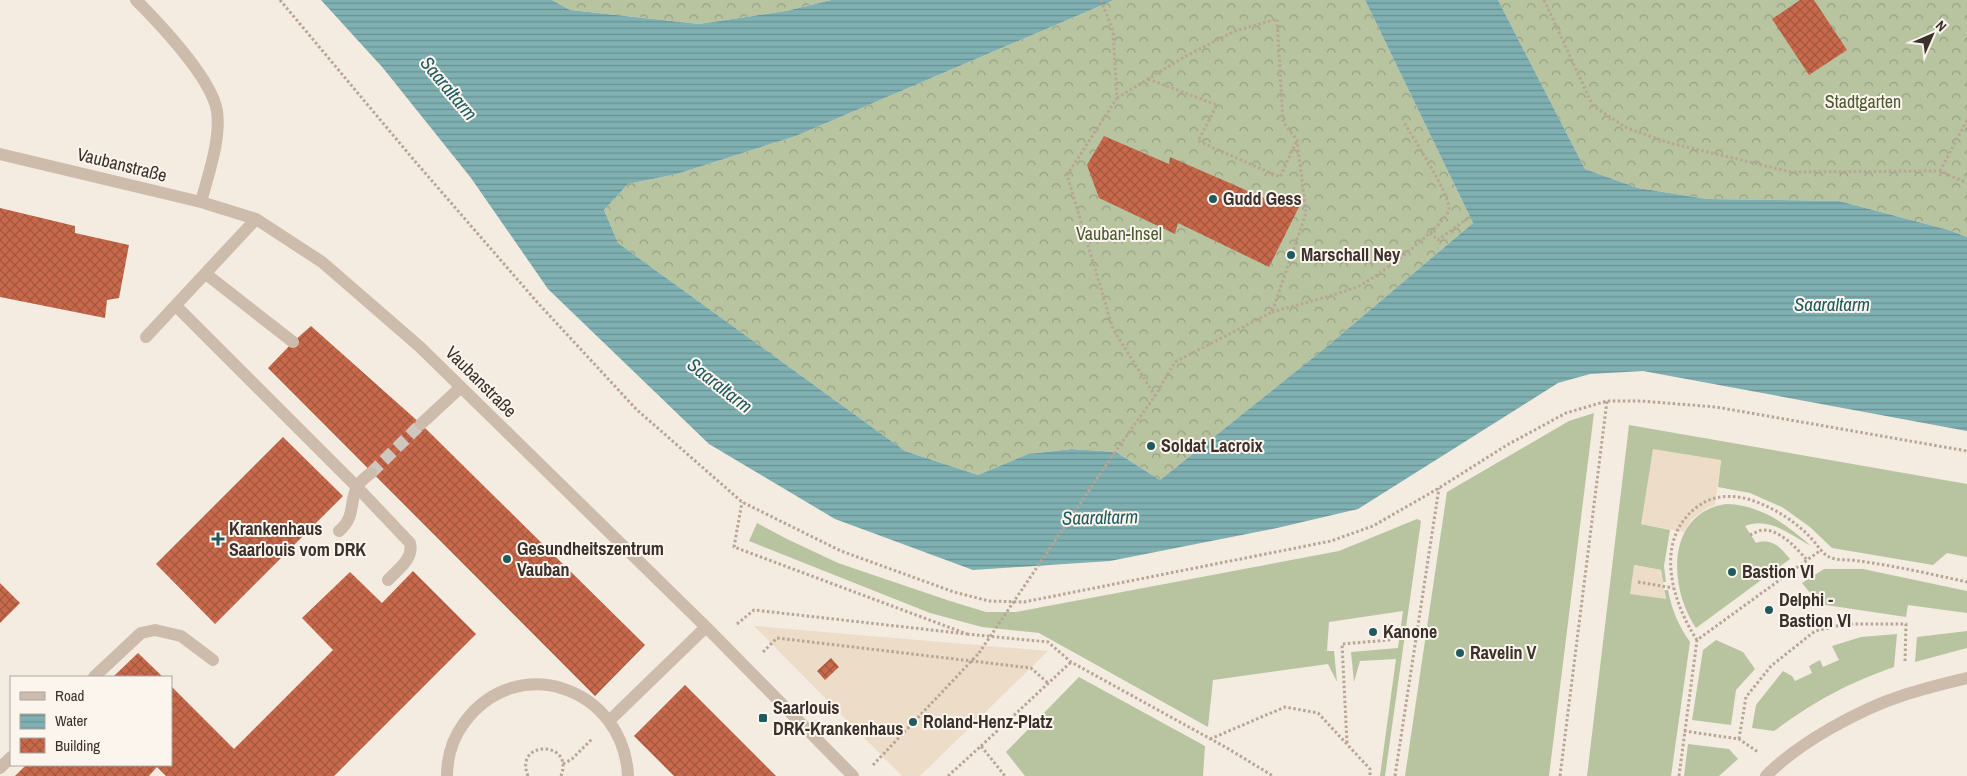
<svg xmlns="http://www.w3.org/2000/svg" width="1967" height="776" viewBox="0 0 1967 776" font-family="'Archivo Narrow',sans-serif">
<defs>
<pattern id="forest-crowns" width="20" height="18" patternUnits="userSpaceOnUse" patternTransform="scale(1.25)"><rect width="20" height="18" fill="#b8c4a0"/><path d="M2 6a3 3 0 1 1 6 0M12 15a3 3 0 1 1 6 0" fill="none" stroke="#97a083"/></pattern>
<pattern id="water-rules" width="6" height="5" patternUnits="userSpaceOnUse" patternTransform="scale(1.25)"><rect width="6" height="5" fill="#7fb0b2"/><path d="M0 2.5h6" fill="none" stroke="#699091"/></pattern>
<pattern id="building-cross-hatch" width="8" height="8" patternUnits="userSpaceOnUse" patternTransform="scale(1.25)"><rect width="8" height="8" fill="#c8694b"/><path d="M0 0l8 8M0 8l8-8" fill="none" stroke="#a4573f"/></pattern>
</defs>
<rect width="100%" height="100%" fill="#f4ebe1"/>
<path fill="#b8c4a0" d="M1594 413 1549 776H1405L1447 492 1569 421Z
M1629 425 1967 484V557L1947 553 1933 565 1832 548 1810 527 1782 507 1750 493 1718 487 1721 460 1641 524 1670 530 1664 566 1666 582H1663L1661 570 1634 565 1666 598 1664 590H1668C1672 610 1678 625 1690 642L1671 776H1587Z
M1726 504C1761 505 1786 524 1811 546 1791 535 1769 516 1745 526L1756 543C1772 538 1780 547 1790 559L1696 628C1668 587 1666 513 1726 504Z
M1417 519 1421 521 1385 776H1380L1396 659 1360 661 1354 682 1351 652 1398 648 1403 611 1329 622 1327 651H1334L1337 682 1328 664 1213 680 1208 727 1039 633 982 627 930 613 749 541 757 523 787 539 838 563 950 601 986 612H1016L1339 551Z
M1824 569H1863L1967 591V613L1908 605 1906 617 1819 604 1802 583Z
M1967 631V648L1915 662 1917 637Z
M1897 634 1894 667C1846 684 1815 701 1774 731L1752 728 1756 705 1783 671 1792 676 1795 681 1812 673 1809 666 1820 660 1823 667 1839 660 1832 646 1861 637Z
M1716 640 1743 652 1755 669 1736 690 1731 725 1692 720 1703 650Z
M1079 677 1205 746 1203 776H1025L1006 752Z
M1688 744 1729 749 1738 759 1719 776H1684Z"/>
<path fill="url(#forest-crowns)" d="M552 0H831L786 11 699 24 570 10Z
M1114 0H1365L1473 223 1325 348 1160 480 1116 452 1072 449 1028 454 978 475 905 451 618 243 604 210 628 184 677 174 796 136Z
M1498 0H1967V237L1949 230 1839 201 1707 199 1638 188 1585 169Z"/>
<path fill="#ecdcc8" d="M1653 449 1721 460 1715 505 1707 508 1692 519 1684 532 1641 524Z
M1634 565 1661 570 1666 599 1630 594Z
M754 626 1048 651 920 776H902Z"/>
<path fill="url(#water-rules)" d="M321 0H552L570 10 699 24 786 11 831 0H1114L796 136 677 174 628 184 604 210 618 243 905 451 978 475 1028 454 1072 449 1116 452 1160 480 1325 348 1473 223 1365 0H1498L1585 169 1638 188 1707 199 1839 201 1949 230 1967 237V431L1643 371 1590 374 1558 383 1358 509 1277 528 1110 561 973 570 835 519 709 444 548 289 471 178 383 68Z"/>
<path fill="url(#building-cross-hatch)" d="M1800 0H1814L1847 50 1809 75 1772 19Z
M1104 136 1169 164 1170 157 1264 198 1302 201 1269 267 1178 223 1175 234 1099 198 1087 165Z
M0 208 75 226V233L129 245 119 298 107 300 105 318 0 297Z
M311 326 421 424 645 645 595 696 268 368 293 342Z
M283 437 343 496 215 624 156 564Z
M413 571 476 634 334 776H166L157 767 149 776H15L26 765H171V686L234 749 333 650 302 618 350 572 382 603Z
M0 583 20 603 0 623Z
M138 653 163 677H113Z
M831 658 839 667 825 680 817 671Z
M685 685 776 776H674L634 736Z"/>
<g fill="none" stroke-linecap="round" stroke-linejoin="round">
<path stroke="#cfc6bd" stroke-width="12" stroke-dasharray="12 6" stroke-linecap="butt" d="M371 473 421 424"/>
<path stroke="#b9a596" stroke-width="3" stroke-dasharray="2.5 2.5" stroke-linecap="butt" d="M280 0 413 159 537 302 636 409 742 502 841 551 954 592 989 601 1024 602 1331 541 1373 526 1439 488 1507 445 1566 413 1607 401H1641L1716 407 1967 451
M1101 0 1113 31 1117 98 1067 175 1113 329 1155 396 1115 452
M1544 0 1593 106 1627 128 1670 143 1791 172 1940 171 1967 183
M1148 79 1217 105 1198 141 1280 177 1297 140
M1117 98 1184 57 1235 31 1277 19 1283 122 1297 140 1306 213 1272 312 1175 362 1155 396
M1940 171 1967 120
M1430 233 1438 240 1468 218
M1272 312C1300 304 1330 297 1357 287 1372 281 1448 224 1449 209 1450 194 1413 138 1404 122
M1750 535C1754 533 1758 531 1762 530 1780 529 1796 548 1807 560
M1638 582 1673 588
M737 624 754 610 967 634 734 547 742 502
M967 634 1048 642 1071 662 1227 748 1273 776
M1697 640C1672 602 1653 540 1697 507 1712 495 1732 494 1751 500 1772 507 1792 519 1808 535 1815 541 1821 553 1829 557 1837 561 1850 559 1859 561 1895 566 1931 574 1967 582
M763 652 777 638 1031 668 1049 684
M1684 731 1739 739 1758 752
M1210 739 1285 707 1318 713 1370 769V776
M1739 739 1746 697 1771 666 1815 631 1846 624H1906L1905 662
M1347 743 1342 644 1389 640 1388 623
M981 746 1071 662
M563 764 572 759 592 739
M873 765 979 653
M528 776C513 740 575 740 561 776
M948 776 981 746 1005 776
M1395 776 1439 488
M1560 776 1607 401
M1679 776 1697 640 1821 550"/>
<path stroke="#cdbbac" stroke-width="12" d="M136 0C160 24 212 79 217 111 221 140 208 175 201 202
M0 154 201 202 256 219 322 262 420 347 706 627 853 776
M206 274 293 342
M176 306 357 487 410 543C414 559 398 569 388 580
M146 337 256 219
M421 424 461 387
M339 531C356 517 349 502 357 487 359 482 366 477 371 473
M94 677 141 633 155 630 181 636 213 660
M610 720 706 627
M0 768 11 757
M447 776C447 757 453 738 464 723 517 650 624 688 628 776
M1766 776C1798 743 1860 709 1904 695 1925 688 1946 683 1967 678"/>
<path stroke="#b9a596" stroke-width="3" stroke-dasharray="2.5 2.5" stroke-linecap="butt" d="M979 653 1115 452"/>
</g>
<g fill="#1f5a5e" stroke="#fbf5ee" stroke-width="2">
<circle cx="1213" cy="199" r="5"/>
<circle cx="1291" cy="255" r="5"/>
<circle cx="1151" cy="446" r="5"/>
<path d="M215.5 531.5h5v5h5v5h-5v5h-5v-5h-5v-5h5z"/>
<circle cx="507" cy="559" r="5"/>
<circle cx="1732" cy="572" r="5"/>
<circle cx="1769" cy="610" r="5"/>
<circle cx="1373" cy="632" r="5"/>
<circle cx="1460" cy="653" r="5"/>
<rect x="758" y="713" width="10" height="10" rx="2.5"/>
<circle cx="913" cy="722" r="5"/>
</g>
<g text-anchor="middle" stroke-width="4" stroke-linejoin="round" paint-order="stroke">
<g font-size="18" fill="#4a5a2e" stroke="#fbf5ee">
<text x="1863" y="108">Stadtgarten</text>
<text x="1119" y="240">Vauban-Insel</text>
</g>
<g font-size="18" fill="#3b302b" stroke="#fbf5ee">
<text transform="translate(122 165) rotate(14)" y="6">Vaubanstraße</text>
<text transform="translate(481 382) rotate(45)" y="6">Vaubanstraße</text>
</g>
<g font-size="18" font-weight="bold" fill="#3b302b" stroke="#fbf5ee" text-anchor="start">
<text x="1223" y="205">Gudd Gess</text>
<text x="1301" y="261">Marschall Ney</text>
<text x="1161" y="452">Soldat Lacroix</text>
<text x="229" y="535">Krankenhaus<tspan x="229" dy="21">Saarlouis vom DRK</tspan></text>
<text x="517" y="555">Gesundheitszentrum<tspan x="517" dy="21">Vauban</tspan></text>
<text x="1742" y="578">Bastion VI</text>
<text x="1779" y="606">Delphi -<tspan x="1779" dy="21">Bastion VI</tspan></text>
<text x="1383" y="638">Kanone</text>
<text x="1470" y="659">Ravelin V</text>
<text x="773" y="714">Saarlouis<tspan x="773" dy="21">DRK-Krankenhaus</tspan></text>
<text x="923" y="728">Roland-Henz-Platz</text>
</g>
<g font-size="19" font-style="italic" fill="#1f5a5e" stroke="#fbf5ee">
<text transform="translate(449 88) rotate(50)" y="7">Saaraltarm</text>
<text x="1832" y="311">Saaraltarm</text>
<text transform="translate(720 385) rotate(38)" y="7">Saaraltarm</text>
<text transform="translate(1100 517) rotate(-1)" y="7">Saaraltarm</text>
</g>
</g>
<rect x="10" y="676" width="162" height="90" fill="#fbf5ee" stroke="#aea6a0"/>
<rect x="20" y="692" width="25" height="8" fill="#cdbbac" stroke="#aea6a0"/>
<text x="55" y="701" font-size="15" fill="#3b302b">Road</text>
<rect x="20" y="714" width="25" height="15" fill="url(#water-rules)" stroke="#aea6a0"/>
<text x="55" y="726" font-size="15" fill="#3b302b">Water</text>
<rect x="20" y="738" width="25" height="15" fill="url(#building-cross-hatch)" stroke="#aea6a0"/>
<text x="55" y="751" font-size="15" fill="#3b302b">Building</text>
<g transform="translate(1932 35) rotate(45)" stroke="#fbf5ee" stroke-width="4" paint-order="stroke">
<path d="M0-4L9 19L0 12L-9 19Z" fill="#3b302b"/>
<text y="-8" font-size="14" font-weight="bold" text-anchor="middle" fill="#3b302b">N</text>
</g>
</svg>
